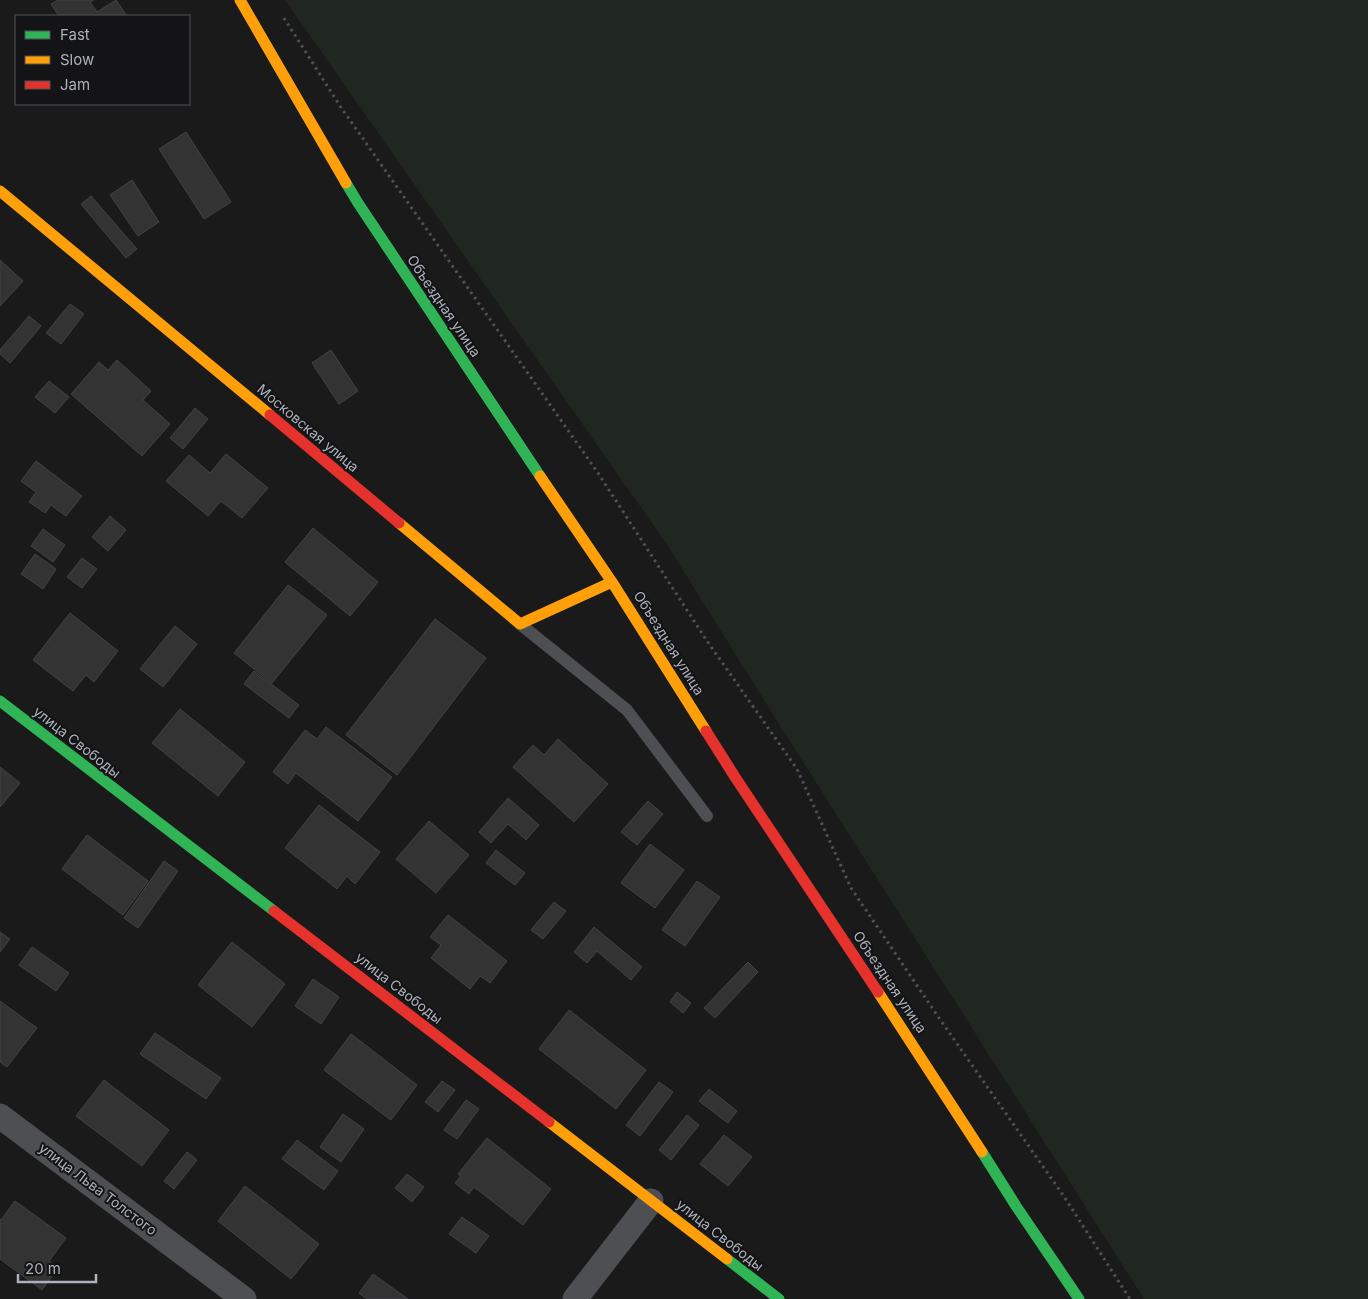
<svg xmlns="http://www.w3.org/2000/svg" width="1368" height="1299" viewBox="0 0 1368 1299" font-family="Inter,sans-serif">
<rect width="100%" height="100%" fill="#1a1a1a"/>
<path fill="#202721" d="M285 0H1368V1299H1144L786 735 668 546Z"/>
<path fill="#333334" stroke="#424346" d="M58 0H94L90 2 97 12 116 0 127 16H59L51 4Z
M186 132 231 202 204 219 159 149Z
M132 180 159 222 138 236 110 195Z
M91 196 137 249 126 258 81 204Z
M0 260 23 281 0 306Z
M70 304 84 314 61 344 46 333Z
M29 316 41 326 10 363 0 354V350Z
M331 350 358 391 339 404 312 363Z
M117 360 151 391 143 400 170 424 142 456 71 394 99 362 108 370Z
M49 381 69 397 55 413 35 397Z
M195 408 208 419 183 449 170 438Z
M226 454 268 488 242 518 221 501 208 516 166 481 189 455 210 473Z
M36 461 82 496 66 516 51 505 45 513 29 502 36 492 21 481Z
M110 516 126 530 108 551 92 537Z
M313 528 378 582 350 616 285 562Z
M43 529 65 545 53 562 31 546Z
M35 554 56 569 43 589 21 574Z
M82 558 97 569 82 588 67 577Z
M288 585 327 615 272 683 234 653Z
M70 613 118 651 94 682 86 675 73 691 33 660Z
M435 619 486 658 397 775 346 735Z
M175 626 197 644 163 687 140 669Z
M254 671 299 705 289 718 244 684Z
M180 709 245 762 218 796 152 743Z
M326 727 392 777 358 821 296 773 288 784 273 772 305 730 317 739Z
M558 739 608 784 574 822 513 767 533 745 544 755Z
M0 767 20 783 0 807Z
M508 798 539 825 526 840 508 824 491 843 479 832Z
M648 801 663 814 637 845 621 832Z
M319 805 380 852 355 884 347 876 337 889 285 848Z
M429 821 469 855 436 893 396 859Z
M87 835 148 881 123 915 62 869Z
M650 844 684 870 655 908 621 883Z
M496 850 525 873 515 885 486 863Z
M164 861 178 871 138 928 124 918Z
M697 881 720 897 685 946 662 930Z
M554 902 566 911 543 939 531 930Z
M448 915 507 961 490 983 480 976 470 989 431 958 441 945 430 937Z
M594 927 642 967 631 980 597 951 587 963 574 952Z
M0 932 10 939 0 952Z
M232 942 285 984 252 1027 198 985Z
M32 947 69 973 56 991 19 965Z
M748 962 758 972 715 1018 704 1008Z
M313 979 339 997 321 1024 295 1006Z
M677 992 691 1003 683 1013 670 1002Z
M0 1001 37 1028 7 1067 0 1062Z
M569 1010 646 1070 616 1109 539 1049Z
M155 1033 221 1078 206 1099 140 1054Z
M351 1034 417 1085 391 1120 324 1070Z
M104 1080 169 1130 142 1166 76 1116Z
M442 1081 455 1090 438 1112 425 1102Z
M659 1082 673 1092 640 1136 626 1125Z
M709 1089 737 1111 728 1123 699 1101Z
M466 1100 479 1109 457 1139 444 1130Z
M343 1114 364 1129 341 1162 320 1147Z
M687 1115 699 1125 671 1160 659 1150Z
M724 1135 752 1157 728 1186 700 1164Z
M487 1138 551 1189 523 1225 474 1187 469 1194 455 1183 461 1176 458 1174Z
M297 1140 338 1171 324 1190 282 1159Z
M187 1152 197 1160 174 1189 164 1181Z
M407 1174 424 1187 412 1202 395 1188Z
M245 1186 319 1244 291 1279 218 1221Z
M15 1201 66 1238 49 1261 58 1268 42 1290 0 1259V1219L1 1220Z
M462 1217 489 1236 476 1253 449 1234Z
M373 1274 408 1299H367L359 1293Z"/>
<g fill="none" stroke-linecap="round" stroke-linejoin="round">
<path stroke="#505154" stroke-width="3" stroke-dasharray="2.5 4" stroke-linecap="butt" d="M284 18 340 106 598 473 707 641 797 769 851 888 939 1018 1063 1195 1130 1299"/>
<path stroke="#4e4f53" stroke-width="12" d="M520 624 627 710 707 816"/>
<path stroke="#4e4f53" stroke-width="25" d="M0 1116 244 1299
M575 1299 651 1201"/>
<path stroke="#30b455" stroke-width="11" d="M346 183 358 203 540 476
M0 701 274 911
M982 1152 1016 1206 1079 1299
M727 1259 779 1299"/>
<path stroke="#ff9f0a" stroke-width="11" d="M240 0 346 183
M0 191 270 415
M540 476 612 582 706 731
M399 523 520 624 612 582
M878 992 982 1152
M549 1122 727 1259"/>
<path stroke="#e5322d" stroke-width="11" d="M270 415 399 523
M706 731 735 777 878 992
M274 911 549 1122"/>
</g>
<g text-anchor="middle" stroke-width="4" stroke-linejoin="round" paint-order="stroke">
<g font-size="14" fill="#acb1ba" stroke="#141416">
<text transform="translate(444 306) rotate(56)" y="5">Объездная улица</text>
<text transform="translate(308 428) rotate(40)" y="5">Московская улица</text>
<text transform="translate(669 643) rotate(58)" y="5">Объездная улица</text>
<text transform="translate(77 742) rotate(38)" y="5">улица Свободы</text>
<text transform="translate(890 982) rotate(56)" y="5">Объездная улица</text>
<text transform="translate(399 988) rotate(38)" y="5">улица Свободы</text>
<text transform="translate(98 1189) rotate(37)" y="5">улица Льва Толстого</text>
<text transform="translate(720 1235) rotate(38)" y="5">улица Свободы</text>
</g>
</g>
<rect x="15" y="15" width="175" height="90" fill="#141416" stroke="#515358"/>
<rect x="25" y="31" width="25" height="8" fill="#30b455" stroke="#515358"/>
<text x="60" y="40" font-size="15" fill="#acb1ba">Fast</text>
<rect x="25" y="56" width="25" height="8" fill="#ff9f0a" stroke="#515358"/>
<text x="60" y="65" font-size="15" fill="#acb1ba">Slow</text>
<rect x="25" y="81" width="25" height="8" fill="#e5322d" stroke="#515358"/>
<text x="60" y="90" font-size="15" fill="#acb1ba">Jam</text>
<path d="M18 1274v8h78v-8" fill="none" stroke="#acb1ba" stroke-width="2.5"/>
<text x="25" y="1274" font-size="15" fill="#acb1ba" stroke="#141416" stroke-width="4" paint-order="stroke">20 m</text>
</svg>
